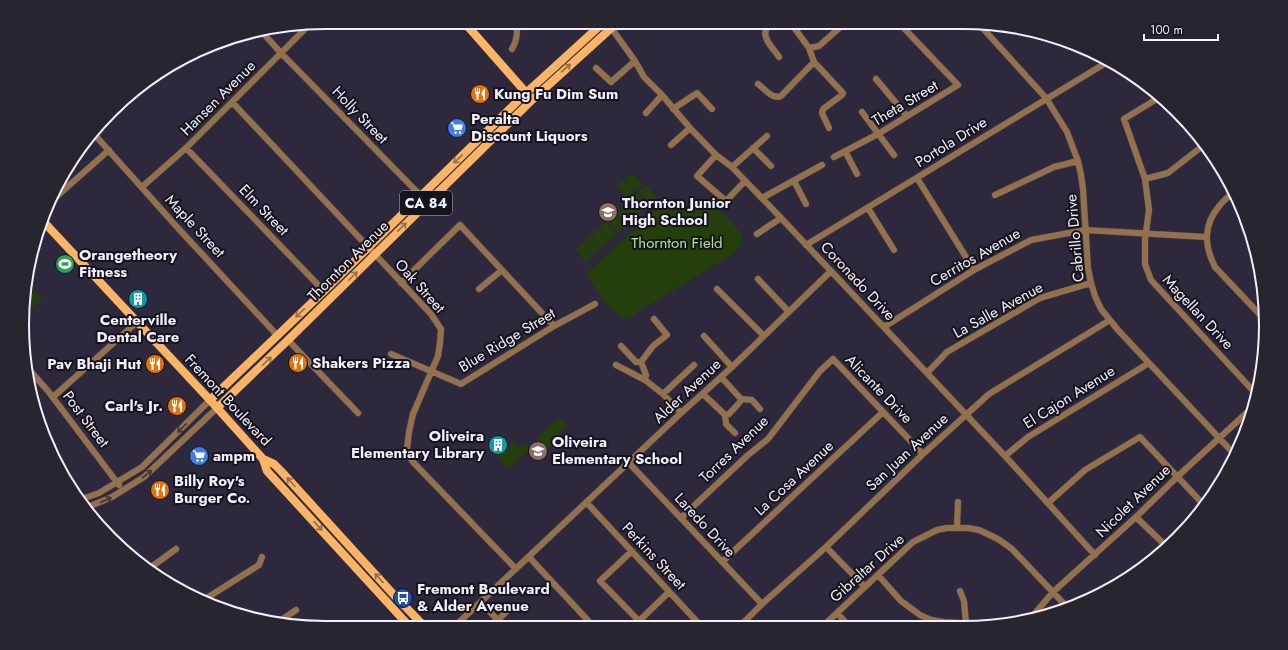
<svg xmlns="http://www.w3.org/2000/svg" width="1288" height="650" viewBox="0 0 1288 650" font-family="Jost,sans-serif">
<rect width="100%" height="100%" fill="#2e283c"/>
<path fill="#253f0c" d="M632 173 643 185 636 191 625 179Z
M624 180 635 192 628 198 617 186Z
M646 185 657 198 650 204 639 192Z
M638 193 649 205 642 212 631 199Z
M630 200 641 212 634 219 623 206Z
M666 201 670 203 719 210 740 232 742 236 741 245 736 252 630 317 626 318H620L603 300 586 274Z
M622 207 634 220 626 226 615 214Z
M614 214 625 227 618 233 607 221Z
M606 222 617 234 610 241 599 228Z
M598 229 609 241 602 248 591 235Z
M590 236 601 249 594 255 583 243Z
M582 243 593 256 586 262 575 250Z
M27 282 42 299 26 313Z
M559 418 567 426 558 434 560 437 546 450 536 439Z
M512 441 518 448 523 443 529 450 520 459 507 445Z
M506 446 519 459 509 469 496 455Z"/>
<g fill="none" stroke-linecap="round" stroke-linejoin="round">
<defs>
<path id="minor" d="M383 22 386 25 391 26 396 22
M607 22 635 61 644 77 662 95 690 128 716 155 732 167 781 218 1005 456 1095 555
M773 22C771 25 767 27 766 30 762 39 775 50 779 57
M790 22 809 48 814 62 843 93 842 95 823 109 822 113 829 128
M978 23 1046 98 1067 132 1078 161 1081 175 1083 189 1088 268 1091 283 1095 296 1101 309 1118 330 1236 456
M262 32 282 54 420 195
M809 48 819 46 845 23
M512 49C517 40 519 32 515 22
M596 68 611 82 635 61
M876 79 907 116
M758 84C765 89 773 100 781 96L814 62
M1160 97 1124 119 1145 179 1149 210 1145 239V264L1151 280 1257 395
M232 102 431 314 441 329 440 343 438 356 413 414 409 432 407 449 409 455 413 462 516 569
M673 109 697 93 712 109
M862 112 894 155
M646 113 662 95
M94 134 177 227 277 335
M671 145 690 128
M186 148 324 291
M753 148 771 166
M845 151 857 174
M716 155 697 176 726 201 745 181
M834 157 878 134 958 85 899 23
M732 167 767 136
M917 178 974 270
M1145 179 1168 173 1205 144
M794 181 806 204
M142 187 186 148 310 24
M1234 192C1229 196 1224 200 1220 205 1203 225 1204 245 1215 267L1265 320
M995 195 1054 167 1078 161
M762 198 822 165
M47 205 109 150
M868 208 894 250
M757 234 781 218
M806 245 1109 61
M758 279 789 312
M401 283 460 225 554 326
M479 289 502 270
M717 289 764 336
M884 327 974 270 1031 240 1085 230 1206 237
M704 336 732 367
M288 340 358 413
M621 346 636 362H641
M391 354 461 384 554 326 595 304
M25 365 48 391 119 485
M616 365 645 380 663 394 681 413
M927 373 947 352 1040 298 1091 283
M645 380 646 375 641 362 653 346 667 335 654 319
M663 394 694 365
M703 394 722 412 725 415 729 414 740 402 741 399 721 377
M53 397 137 322
M741 399 752 400 760 409
M725 415 726 424 735 433
M1005 456 1028 437 1149 363
M629 463 762 604
M82 499 99 493 142 467 210 400
M587 503 701 626
M1048 503 1085 470 1140 437 1204 505
M88 507 112 497 144 477 217 408
M1136 517 1167 547
M681 518 748 455 768 439 820 371 833 359 923 454
M957 527 958 502
M826 547 865 587
M632 551 600 581 639 621 669 592
M529 557 594 627
M722 562 883 412
M150 568 176 549
M878 575 901 601 920 615 931 620 944 622 999 625
M960 591 964 601 966 623
M202 601 259 565 262 557
M481 602 504 627
M837 613 849 626
M1031 618 1053 592 1136 517 1177 477 1255 405
M498 620 510 608
M277 623 296 610
M740 626 762 604 826 547 923 454 989 394 1110 320
M823 626 913 542 937 530 947 528H968L979 530 998 539 1012 549 1068 608
M454 627 681 413 732 367 831 271"/>
<path id="major" d="M464 22 529 96
M42 220 210 400 263 459 274 464 281 471 394 595 425 627
M210 400 324 291 526 93 604 22
M217 408 288 340 532 100 618 22
M263 459 267 471 410 627"/>
</defs>
<use href="#minor" stroke="#494457" stroke-width="7"/>
<use href="#major" stroke="#494457" stroke-width="9"/>
<use href="#minor" stroke="#94714d" stroke-width="6"/>
<use href="#major" stroke="#fdb565" stroke-width="8"/>
</g>
<defs><path id="oneway-shaft" d="M-6 0H5M1.5-3L5.5 0L1.5 3" fill="none" stroke-width="1.6" stroke-linecap="round" stroke-linejoin="round"/></defs>
<g stroke="#956c44">
<use href="#oneway-shaft" transform="translate(566 68) rotate(-41)"/>
<use href="#oneway-shaft" transform="translate(458 159) rotate(136)"/>
<use href="#oneway-shaft" transform="translate(402 227) rotate(-44)"/>
<use href="#oneway-shaft" transform="translate(353 276) rotate(-45)"/>
<use href="#oneway-shaft" transform="translate(300 313) rotate(136)"/>
<use href="#oneway-shaft" transform="translate(267 361) rotate(-44)"/>
<use href="#oneway-shaft" transform="translate(291 482) rotate(-132)"/>
<use href="#oneway-shaft" transform="translate(318 526) rotate(47)"/>
<use href="#oneway-shaft" transform="translate(379 578) rotate(-132)"/>
</g>
<g stroke="#41342d">
<use href="#oneway-shaft" transform="translate(182 428) rotate(135)"/>
<use href="#oneway-shaft" transform="translate(147 474) rotate(-39)"/>
<use href="#oneway-shaft" transform="translate(106 500) rotate(-24)"/>
</g>
<defs>
<symbol id="restaurant-disc" viewBox="-11 -11 22 22"><circle r="9.5" fill="#e8710a" stroke="#15131c"/><path d="M-5-6h1v4h1v-4h1v4h1v-4h1v5L-1.5 .5V6h-2V.5L-5-1ZM5-6V6H3V1.5H1.5Q1.5-4 5-6Z" fill="#fff"/></symbol>
<symbol id="supermarket-disc" viewBox="-11 -11 22 22"><circle r="9.5" fill="#3f7fe0" stroke="#15131c"/><path d="M-6-5.5h2.5l.6 2H6L4.5 2H-2.5L-4.4-4H-6ZM-1.5 3.2a1.3 1.3 0 1 0 .1 0ZM3 3.2a1.3 1.3 0 1 0 .1 0Z" fill="#fff"/></symbol>
<symbol id="school-disc" viewBox="-11 -11 22 22"><circle r="9.5" fill="#8d6e63" stroke="#15131c"/><path d="M0-5L7-2L0 1L-7-2ZM-4 1L0 2.5L4 1V4Q0 6-4 4Z" fill="#fff"/></symbol>
<symbol id="stadium-disc" viewBox="-11 -11 22 22"><circle r="9.5" fill="#2e9e5b" stroke="#15131c"/><path d="M0-5a6.5 5 0 1 0 0 10a6.5 5 0 1 0 0-10ZM-3.5-1.8h7v3.6h-7Z" fill="#fff"/></symbol>
<symbol id="building-disc" viewBox="-11 -11 22 22"><circle r="9.5" fill="#0f9aa8" stroke="#15131c"/><path d="M-4-6H4V6H1V3H-1V6H-4ZM-2.5-4.3h1.7v1.8h-1.7ZM.8-4.3h1.7v1.8H.8ZM-2.5-1h1.7V.8h-1.7ZM.8-1h1.7V.8H.8Z" fill="#fff"/></symbol>
<symbol id="bus-disc" viewBox="-11 -11 22 22"><circle r="9.5" fill="#1a4fb4" stroke="#15131c"/><path d="M-5-6H5V4H4V6H2V4H-2V6H-4V4H-5ZM-3.5-4V0h7V-4ZM-3.5 1.2v1.5H-2V1.2ZM2 1.2v1.5H3.5V1.2Z" fill="#fff"/></symbol>
</defs>
<g fill-rule="evenodd">
<use href="#restaurant-disc" x="469" y="83" width="22" height="22"/>
<use href="#supermarket-disc" x="446" y="117" width="22" height="22"/>
<use href="#school-disc" x="597" y="201" width="22" height="22"/>
<use href="#stadium-disc" x="54" y="253" width="22" height="22"/>
<use href="#building-disc" x="127" y="288" width="22" height="22"/>
<use href="#restaurant-disc" x="287" y="352" width="22" height="22"/>
<use href="#restaurant-disc" x="144" y="353" width="22" height="22"/>
<use href="#restaurant-disc" x="166" y="395" width="22" height="22"/>
<use href="#building-disc" x="487" y="434" width="22" height="22"/>
<use href="#school-disc" x="527" y="440" width="22" height="22"/>
<use href="#supermarket-disc" x="188" y="445" width="22" height="22"/>
<use href="#restaurant-disc" x="149" y="479" width="22" height="22"/>
<use href="#bus-disc" x="392" y="587" width="22" height="22"/>
</g>
<g text-anchor="middle" stroke-width="4" stroke-linejoin="round" paint-order="stroke">
<rect fill="#15131c" stroke="#b0adba" stroke-width="1" x="400" y="191" width="52" height="24" rx="3"/>
<g font-size="14" font-weight="bold" fill="#f2effd">
<text x="426" y="208">CA 84</text>
</g>
<g font-size="15" font-weight="bold" fill="#f2effd" stroke="#15131c" text-anchor="start">
<text x="494" y="99">Kung Fu Dim Sum</text>
<text x="471" y="124">Peralta<tspan x="471" dy="17">Discount Liquors</tspan></text>
<text x="622" y="208">Thornton Junior<tspan x="622" dy="17">High School</tspan></text>
<text x="79" y="260">Orangetheory<tspan x="79" dy="17">Fitness</tspan></text>
<text x="138" y="325" text-anchor="middle">Centerville<tspan x="138" dy="17">Dental Care</tspan></text>
<text x="312" y="368">Shakers Pizza</text>
<text x="141" y="369" text-anchor="end">Pav Bhaji Hut</text>
<text x="163" y="411" text-anchor="end">Carl's Jr.</text>
<text x="484" y="441" text-anchor="end">Oliveira<tspan x="484" dy="17">Elementary Library</tspan></text>
<text x="552" y="447">Oliveira<tspan x="552" dy="17">Elementary School</tspan></text>
<text x="213" y="461">ampm</text>
<text x="174" y="486">Billy Roy's<tspan x="174" dy="17">Burger Co.</tspan></text>
<text x="417" y="594">Fremont Boulevard<tspan x="417" dy="17">&amp; Alder Avenue</tspan></text>
</g>
<g font-size="15" fill="#f2effd" stroke="#15131c">
<text transform="translate(218 98) rotate(-45)" y="5">Hansen Avenue</text>
<text transform="translate(905 103) rotate(-31)" y="5">Theta Street</text>
<text transform="translate(360 115) rotate(46)" y="5">Holly Street</text>
<text transform="translate(951 142) rotate(-32)" y="5">Portola Drive</text>
<text transform="translate(264 210) rotate(46)" y="5">Elm Street</text>
<text transform="translate(195 226) rotate(47)" y="5">Maple Street</text>
<text transform="translate(1075 238) rotate(-95)" y="5">Cabrillo Drive</text>
<text transform="translate(975 257) rotate(-30)" y="5">Cerritos Avenue</text>
<text transform="translate(348 261) rotate(-45)" y="5">Thornton Avenue</text>
<text transform="translate(858 281) rotate(47)" y="5">Coronado Drive</text>
<text transform="translate(420 286) rotate(48)" y="5">Oak Street</text>
<text transform="translate(998 310) rotate(-29)" y="5">La Salle Avenue</text>
<text transform="translate(1198 312) rotate(47)" y="5">Magellan Drive</text>
<text transform="translate(507 340) rotate(-31)" y="5">Blue Ridge Street</text>
<text transform="translate(879 389) rotate(46)" y="5">Alicante Drive</text>
<text transform="translate(687 391) rotate(-43)" y="5">Alder Avenue</text>
<text transform="translate(1069 397) rotate(-32)" y="5">El Cajon Avenue</text>
<text transform="translate(228 400) rotate(47)" y="5">Fremont Boulevard</text>
<text transform="translate(86 419) rotate(53)" y="5">Post Street</text>
<text transform="translate(734 449) rotate(-44)" y="5">Torres Avenue</text>
<text transform="translate(907 452) rotate(-43)" y="5">San Juan Avenue</text>
<text transform="translate(794 478) rotate(-43)" y="5">La Cosa Avenue</text>
<text transform="translate(1133 501) rotate(-44)" y="5">Nicolet Avenue</text>
<text transform="translate(705 525) rotate(47)" y="5">Laredo Drive</text>
<text transform="translate(654 556) rotate(47)" y="5">Perkins Street</text>
<text transform="translate(867 568) rotate(-42)" y="5">Gibraltar Drive</text>
</g>
<g font-size="15" fill="#b3e28f" stroke="#15131c">
<text x="677" y="248">Thornton Field</text>
</g>
</g>
<path d="M0 0H1288V650H0ZM325 29H963A296 296 0 0 1 1259 325V325A296 296 0 0 1 963 621H325A296 296 0 0 1 29 325V325A296 296 0 0 1 325 29Z" fill="#27252e" fill-rule="evenodd"/>
<path fill="none" stroke="#f2effd" stroke-width="2" d="M325 29H963A296 296 0 0 1 1259 325V325A296 296 0 0 1 963 621H325A296 296 0 0 1 29 325V325A296 296 0 0 1 325 29Z"/>
<path d="M1144 34v6h74v-6" fill="none" stroke="#f2effd" stroke-width="2"/>
<text x="1150" y="34" font-size="12" fill="#f2effd" stroke="#15131c" stroke-width="3" paint-order="stroke">100 m</text>
</svg>
